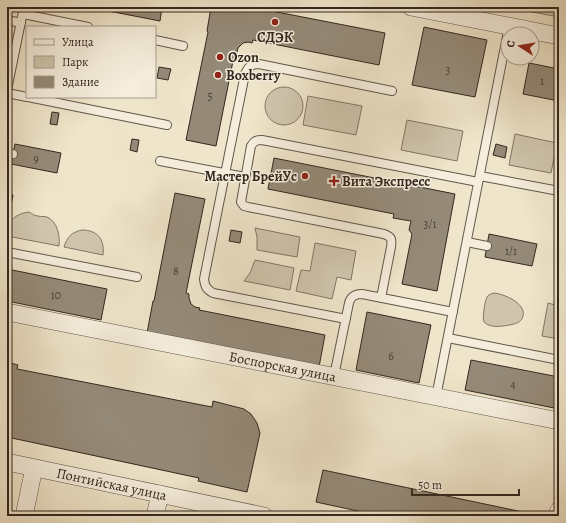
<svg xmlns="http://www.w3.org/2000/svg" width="566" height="523" viewBox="0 0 566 523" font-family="Alegreya,serif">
<rect width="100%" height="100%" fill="#efe5ca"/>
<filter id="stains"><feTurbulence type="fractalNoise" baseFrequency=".005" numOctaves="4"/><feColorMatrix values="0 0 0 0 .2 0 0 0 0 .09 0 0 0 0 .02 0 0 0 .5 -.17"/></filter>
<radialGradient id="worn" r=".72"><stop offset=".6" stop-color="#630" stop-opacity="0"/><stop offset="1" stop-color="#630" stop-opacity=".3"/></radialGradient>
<path fill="#cfc5ad" stroke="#827666" d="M506 7H559V17Z
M265 106a19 19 0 1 1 38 0a19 19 0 1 1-38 0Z
M308 96 362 106 356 135 303 125Z
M407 120 463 131 457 161 401 150Z
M515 134 557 143 551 173 509 165Z
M29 212C32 214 35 216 38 216 41 217 45 216 47 217 58 222 60 236 59 246L7 236C7 233 6 229 8 226 11 217 21 213 29 212Z
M255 228 300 237 297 257 257 250V237Z
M82 230C97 230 105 239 103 255L64 247C67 237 72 232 82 230Z
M315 243 356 251 351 280 337 277 332 299 296 291 301 270 310 271Z
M255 260 294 268 290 290 244 281 250 273Z
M494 293C504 294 526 303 523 316 522 321 518 323 514 324 506 326 490 329 484 322 482 319 485 300 487 297 489 294 491 294 494 293Z
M548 303 559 306V339L542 336Z"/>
<path fill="#958a78" stroke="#34271f" d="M88 7H162L160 21Z
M211 7H251L385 33 379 65 253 40 252 43 248 42 243 43 238 48 237 52 235 51 216 146 186 140 208 32 207 31Z
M424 27 487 40 475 97 412 85Z
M529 63 559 69V101L523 94Z
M159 67 171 69 168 80 157 78Z
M52 112 59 113 57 125 50 124Z
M132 139 139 140 137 152 130 150Z
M15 144 61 153 57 173 11 164Z
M496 144 507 147 505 158 493 155Z
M274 158 455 194 437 291 402 284 412 234 409 230 411 221 393 218 394 214 268 189Z
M175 193 205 199 186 293 189 294V298L191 304 195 307 200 308 199 310 325 335 319 367 147 333 153 301H154Z
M7 194 13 195 11 206 7 205Z
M231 230 242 232 240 243 229 241Z
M489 234 537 244 532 266 485 257Z
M7 269 107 289 101 320 7 301Z
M367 312 431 325 419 383 356 370Z
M471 360 559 377V409L465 390Z
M7 362 18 365 17 369 212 407 213 401 244 409 251 414 257 423 260 433 247 492 198 481 199 478 7 437Z
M323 470 537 515V516H381L316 502Z"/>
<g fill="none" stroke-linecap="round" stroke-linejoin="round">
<defs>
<path id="lane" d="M23 14 88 27
M7 20 21 23
M155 40 183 46
M7 90 24 7
M7 93 27 97
M28 97 167 125
M7 153 13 154
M160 161 245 177
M480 176 559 191
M467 242 487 246
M7 252 137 277
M381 298 391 247C392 239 392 237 384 234L248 207 244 206 241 202 251 146C254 141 256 140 262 140L478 182
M346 319 213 293C206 289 205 286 204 279L245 74C248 67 251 64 259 64L392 91
M448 338 559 360
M334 376 349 303C351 296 355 294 362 294L453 312
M436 397 509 26"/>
<g id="street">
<path d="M411 7 559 36"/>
<path id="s1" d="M7 312 559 421"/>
<path id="s2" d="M7 462 264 516"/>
<path d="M24 516 34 468"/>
<path d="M155 516 160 494"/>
<path d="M557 516 559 510"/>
</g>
</defs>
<use href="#lane" stroke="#63564a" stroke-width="10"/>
<use href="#street" stroke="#63564a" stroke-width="18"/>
<use href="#lane" stroke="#f5eedd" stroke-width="8"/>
<use href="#street" stroke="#f5eedd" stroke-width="17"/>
</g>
<g fill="#8f2418" stroke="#f5eedd" stroke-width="1.5">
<circle cx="275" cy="22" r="4"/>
<circle cx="220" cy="57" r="4"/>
<circle cx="218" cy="75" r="4"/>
<circle cx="305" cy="176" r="4"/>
<path d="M332 175h4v4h4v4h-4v4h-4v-4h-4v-4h4z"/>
</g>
<g text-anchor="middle" stroke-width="3" stroke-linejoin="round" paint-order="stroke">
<g font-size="12" fill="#4c4035">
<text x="448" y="74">3</text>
<text x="542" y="85">1</text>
<text x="210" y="100">5</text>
<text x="36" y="163">9</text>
<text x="430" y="228">3/1</text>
<text x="511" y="255">1/1</text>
<text x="176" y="275">8</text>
<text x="56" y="299">10</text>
<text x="391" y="360">6</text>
<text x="513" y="388">4</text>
</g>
<g font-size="14" font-weight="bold" fill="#34271f" stroke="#f5eedd" text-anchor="start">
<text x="275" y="42" text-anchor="middle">СДЭК</text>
<text x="228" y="62">Ozon</text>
<text x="226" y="80">Boxberry</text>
<text x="297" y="181" text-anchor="end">Мастер БрейУc</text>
<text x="342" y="186">Вита Экспресс</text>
</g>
<g font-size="14" fill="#34271f" stroke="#f5eedd">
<text dy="5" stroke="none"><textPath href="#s1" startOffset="281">Боспорская улица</textPath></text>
<text dy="5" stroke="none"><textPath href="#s2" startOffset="107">Понтийская улица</textPath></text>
</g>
</g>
<rect width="566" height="523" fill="none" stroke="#efe5ca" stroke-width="24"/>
<rect x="8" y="8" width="550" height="507" fill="none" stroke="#34271f" stroke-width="2"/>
<rect x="12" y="12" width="542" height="499" fill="none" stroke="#34271f"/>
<rect x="26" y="26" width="130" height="72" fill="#f5eedd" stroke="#a89e91"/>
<rect x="34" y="39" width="20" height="6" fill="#f5eedd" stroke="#a89e91"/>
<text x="62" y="46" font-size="12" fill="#34271f">Улица</text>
<rect x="34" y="56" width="20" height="12" fill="#cfc5ad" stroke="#a89e91"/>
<text x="62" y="66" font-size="12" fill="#34271f">Парк</text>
<rect x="34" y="76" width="20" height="12" fill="#958a78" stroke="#a89e91"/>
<text x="62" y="86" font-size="12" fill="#34271f">Здание</text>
<g transform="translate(520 46) rotate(282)"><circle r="19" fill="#f5eedd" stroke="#a89e91"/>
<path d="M0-3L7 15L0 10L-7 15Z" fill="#8f2418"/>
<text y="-6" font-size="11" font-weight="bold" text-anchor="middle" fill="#34271f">С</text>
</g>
<path d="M412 489v6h107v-6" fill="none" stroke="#34271f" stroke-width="2"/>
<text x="418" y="489" font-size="12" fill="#34271f" stroke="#f5eedd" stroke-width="3" paint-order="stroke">50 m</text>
<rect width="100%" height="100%" filter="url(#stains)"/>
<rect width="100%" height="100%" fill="url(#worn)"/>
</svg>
